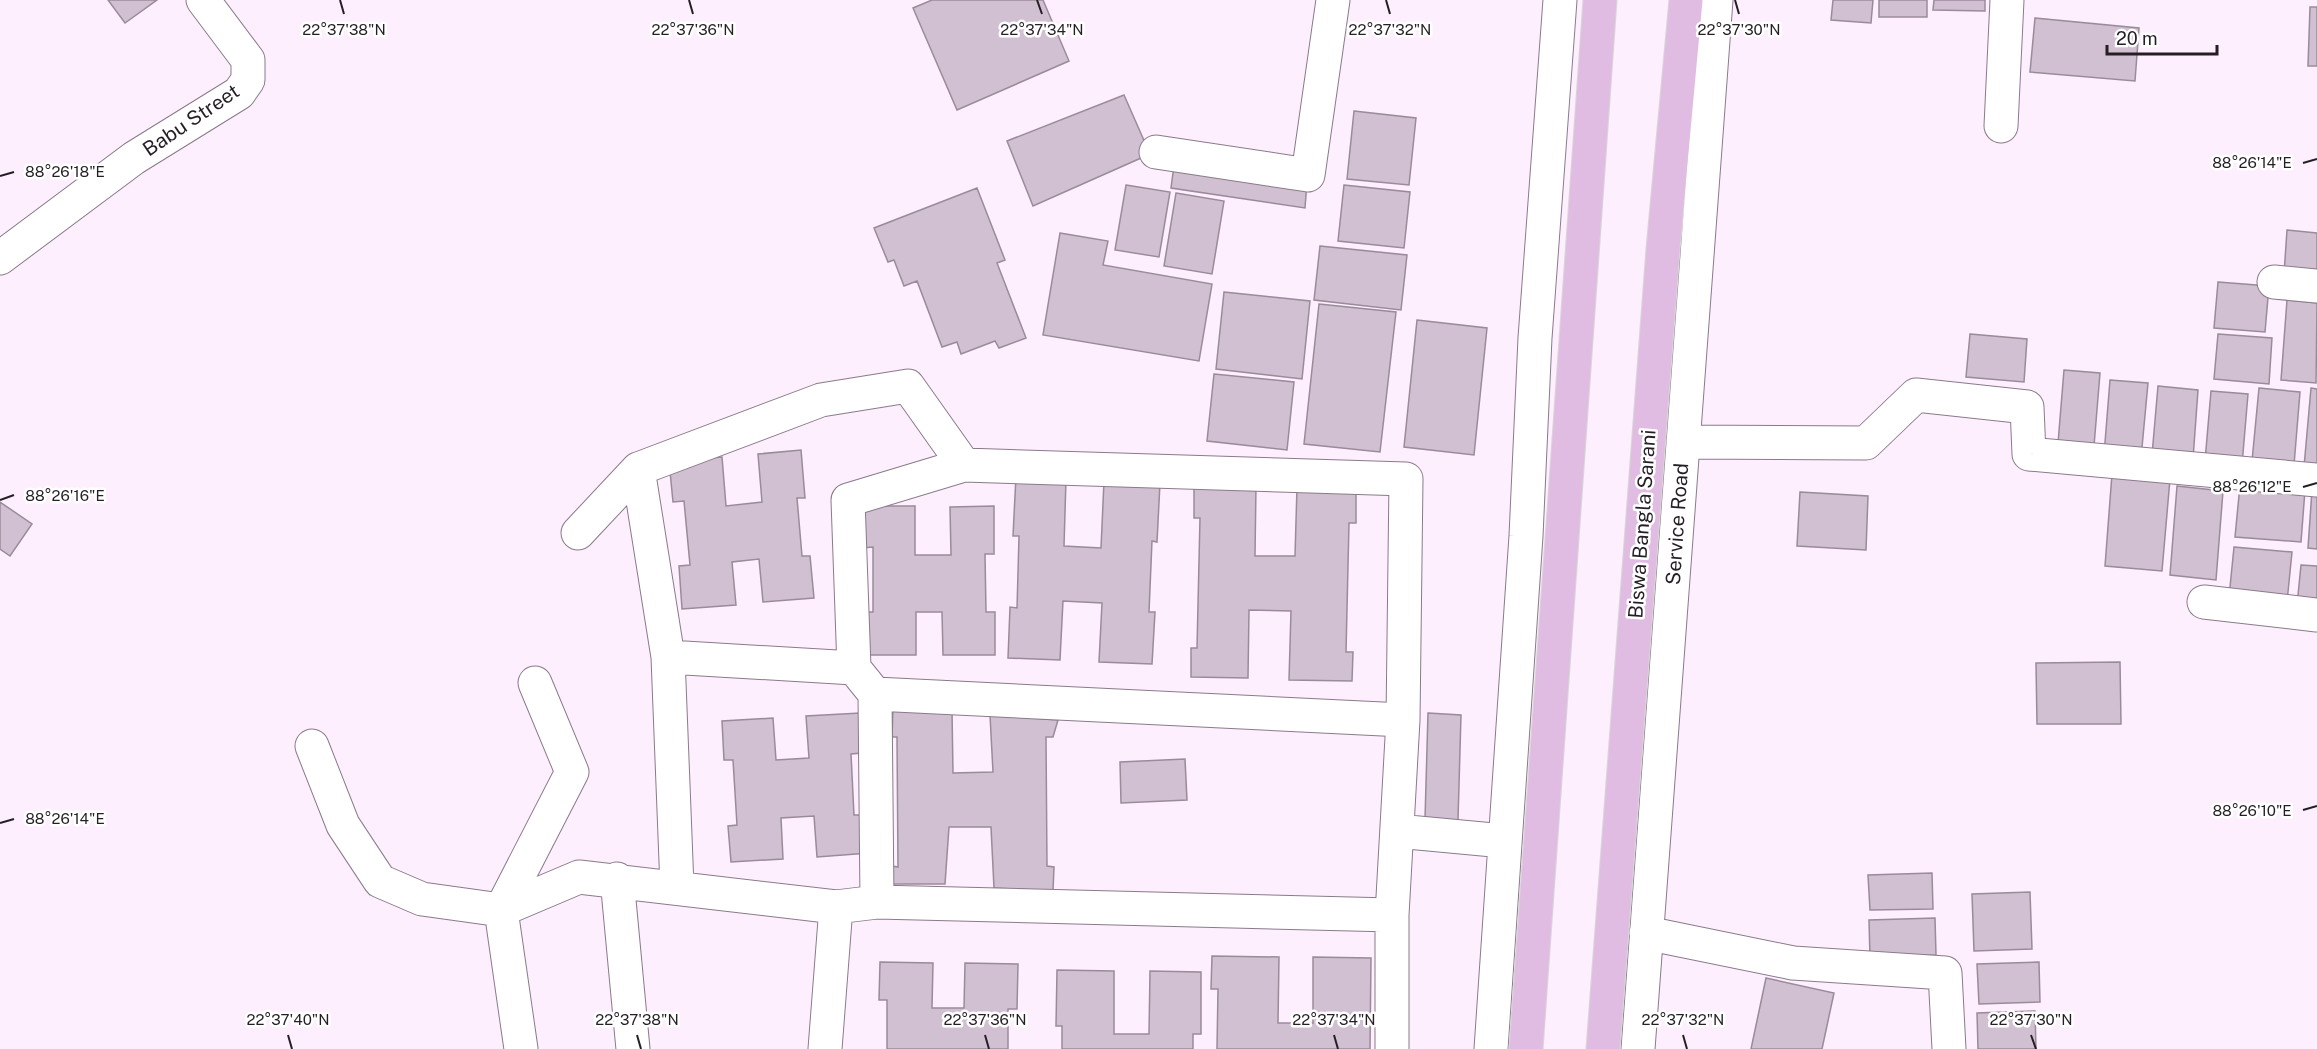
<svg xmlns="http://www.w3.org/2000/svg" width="2317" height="1049" viewBox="0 0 2317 1049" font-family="'Public Sans',sans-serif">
<rect width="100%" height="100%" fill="#fdeffd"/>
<path fill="#d1c0d1" stroke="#9a8a9a" stroke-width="1.5" d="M108 0H157L125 23Z
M932 0H1043L1069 61 957 110 913 8Z
M1833 0H1873L1871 23 1831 20Z
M1879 0H1927V17H1879Z
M1934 0H1985V11L1933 10Z
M2310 7H2317V66H2308Z
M2035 18 2139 28 2135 81 2030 72Z
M1124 95 1150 154 1033 206 1007 141Z
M1354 111 1416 118 1409 185 1347 179Z
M1174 165 1307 182 1305 208 1171 188Z
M1126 185 1170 192 1159 257 1115 250Z
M1344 185 1410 192 1404 248 1338 241Z
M977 188 1005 260 997 263 1026 338 999 348 995 341 961 354 957 342 942 347 917 281 904 286 894 260 888 262 874 228Z
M1176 193 1224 201 1212 274 1164 266Z
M2287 230 2317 233V277L2284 274Z
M1060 233 1108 241 1103 265 1212 284 1199 361 1043 335Z
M1320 246 1407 255 1401 310 1314 300Z
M2218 282 2269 286 2265 332 2214 328Z
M1224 292 1310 301 1302 379 1216 369Z
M2287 300 2317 303 2316 383 2281 380Z
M1319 304 1396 312 1380 452 1304 444Z
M1417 320 1487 328 1474 455 1404 447Z
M1970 334 2027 339 2024 382 1966 377Z
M2218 334 2272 338 2269 384 2214 379Z
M2064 370 2100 373 2094 446 2058 443Z
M1214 374 1294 382 1287 450 1207 441Z
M2110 380 2148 383 2141 458 2104 455Z
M2158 386 2198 390 2193 459 2152 455Z
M2259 388 2300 392 2294 465 2252 461Z
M2311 388 2317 389V468L2304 467Z
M2211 391 2248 394 2242 465 2205 461Z
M801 450 805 498H797L802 556H810L814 598 763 602 759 559 732 562 736 605 682 609 679 566 690 565 684 501 673 502 669 461 722 457 726 506 762 502 758 454Z
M2112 474 2170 479 2162 571 2105 566Z
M1016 476 1066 479 1064 546 1101 548 1104 481 1160 483 1157 542 1152 541 1149 612H1155L1152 664 1099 662 1102 603 1063 601 1060 660 1008 658 1010 607 1017 608 1019 536H1013Z
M1194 484 1256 485 1255 556H1295L1297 487 1356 488V523H1349L1346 652H1353L1352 681 1289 680 1291 611 1249 610 1248 678 1191 677V648H1197L1200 518H1194Z
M2240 485 2305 490 2301 542 2235 537Z
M2177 486 2223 491 2216 580 2170 575Z
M2312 490 2317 491V549L2308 548Z
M1800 492 1868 496 1866 550 1797 546Z
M0 502 32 524 10 556 0 549Z
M862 506H915V555H951L950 507 994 506V554H985L986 612H995V655H943L942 612H916V655H863L862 612H873V547L862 548Z
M2234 547 2292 552 2287 602 2229 597Z
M2301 565 2317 566V606L2297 605Z
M2120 662 2121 724H2037L2036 663Z
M893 707 952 711 953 773 993 772 990 715 1058 720 1053 737H1046L1047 866 1054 867 1053 891 994 888 991 827H949L945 884H893L892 866 898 867 897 737H892Z
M860 713 862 753 851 754 854 815H866L869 853 817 857 814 816 781 818 783 859 731 862 728 826 737 825 733 760H724L722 721 773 718 776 760 809 758 806 716Z
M1428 713 1461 715 1458 820 1425 819Z
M1185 759 1187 800 1121 803 1120 762Z
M1932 873 1933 909 1870 910 1868 875Z
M2030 892 2032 949 1974 951 1972 894Z
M1935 918 1936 955 1870 957 1869 920Z
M1212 956 1279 957 1278 1023H1313V957L1371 958 1370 1049H1217L1218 989H1211Z
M880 962 933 963 932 1008H964L965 963 1018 964 1017 1009H1008V1049H887V1000H879Z
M2039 962 2040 1002 1979 1004 1977 964Z
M1057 970 1114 971V1034H1149L1150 971 1201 972V1034H1193V1049H1062V1026H1056Z
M1766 978 1834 993 1822 1049H1751Z
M2035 1011 2036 1049H1978L1977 1013Z"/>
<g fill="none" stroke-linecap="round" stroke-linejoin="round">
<defs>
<path id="minor" d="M2001 126 2007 0
M1156 152 1308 175 1333 0
M0 258 134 158 239 93 248 80V60L203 0
M2274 282 2317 286
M1683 442 1866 443 1916 395 2027 407 2029 454 2317 480
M638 469 668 657
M578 533 638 469 821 400 908 386 964 465
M2204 602 2317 615
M875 694 877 902
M312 746 343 825 380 881 422 899 501 910 572 772 535 683
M1397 831 1504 841
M617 879 633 1049
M677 887 668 657 854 668 875 694 1403 720 1406 479 964 465 848 500 854 668
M1392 915 1403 720
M1646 933 1793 963 1945 973 1949 1049
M521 1049 501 910 579 877 836 907 877 902 1392 915V1049
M825 1049 836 907
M1491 1049 1526 536 1535 338 1560 0
M1638 1049 1716 0"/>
<path id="major" d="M1526 1049 1600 0
M1603 1049 1663 249 1686 0"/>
</defs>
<use href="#minor" stroke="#8a7a8a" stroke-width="35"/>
<use href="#major" stroke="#d8d7d8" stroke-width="35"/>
<use href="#minor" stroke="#fff" stroke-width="33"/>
<use href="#major" stroke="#e1bce2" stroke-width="33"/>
</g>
<path fill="none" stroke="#251f25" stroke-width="2" d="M340 0 344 14M689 0 693 14M1037 0 1042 14M1386 0 1390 14M1735 0 1739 14M2303 163 2317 159M0 176 14 172M2303 487 2317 483M0 500 14 495M2303 810 2317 806M0 823 14 819M288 1035 292 1049M637 1035 641 1049M985 1035 989 1049M1334 1035 1338 1049M1683 1035 1687 1049M2031 1035 2036 1049"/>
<g text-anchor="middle" stroke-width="5" stroke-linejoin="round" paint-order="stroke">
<g font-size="20" fill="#251f25" stroke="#fff">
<text transform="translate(191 120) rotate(-34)" y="7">Babu Street</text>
<text transform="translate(1642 524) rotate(-86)" y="7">Biswa Bangla Sarani</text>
<text transform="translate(1677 524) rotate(-86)" y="7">Service Road</text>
</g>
</g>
<g font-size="15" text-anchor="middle" fill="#251f25" stroke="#fff" stroke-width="5" stroke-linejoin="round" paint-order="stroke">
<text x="344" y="35">22°37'38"N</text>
<text x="693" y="35">22°37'36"N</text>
<text x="1042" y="35">22°37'34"N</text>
<text x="1390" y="35">22°37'32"N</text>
<text x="1739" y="35">22°37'30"N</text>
<text x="2252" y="168">88°26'14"E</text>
<text x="65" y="177">88°26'18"E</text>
<text x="2252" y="492">88°26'12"E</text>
<text x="65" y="501">88°26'16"E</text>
<text x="2252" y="816">88°26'10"E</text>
<text x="65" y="824">88°26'14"E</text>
<text x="288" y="1025">22°37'40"N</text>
<text x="637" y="1025">22°37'38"N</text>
<text x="985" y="1025">22°37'36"N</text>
<text x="1334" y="1025">22°37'34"N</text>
<text x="1683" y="1025">22°37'32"N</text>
<text x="2031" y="1025">22°37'30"N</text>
</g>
<path d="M2107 45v9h110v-9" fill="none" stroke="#251f25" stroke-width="3"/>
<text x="2116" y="45" font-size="18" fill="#251f25" stroke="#ffffff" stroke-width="4.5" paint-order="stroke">20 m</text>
</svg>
